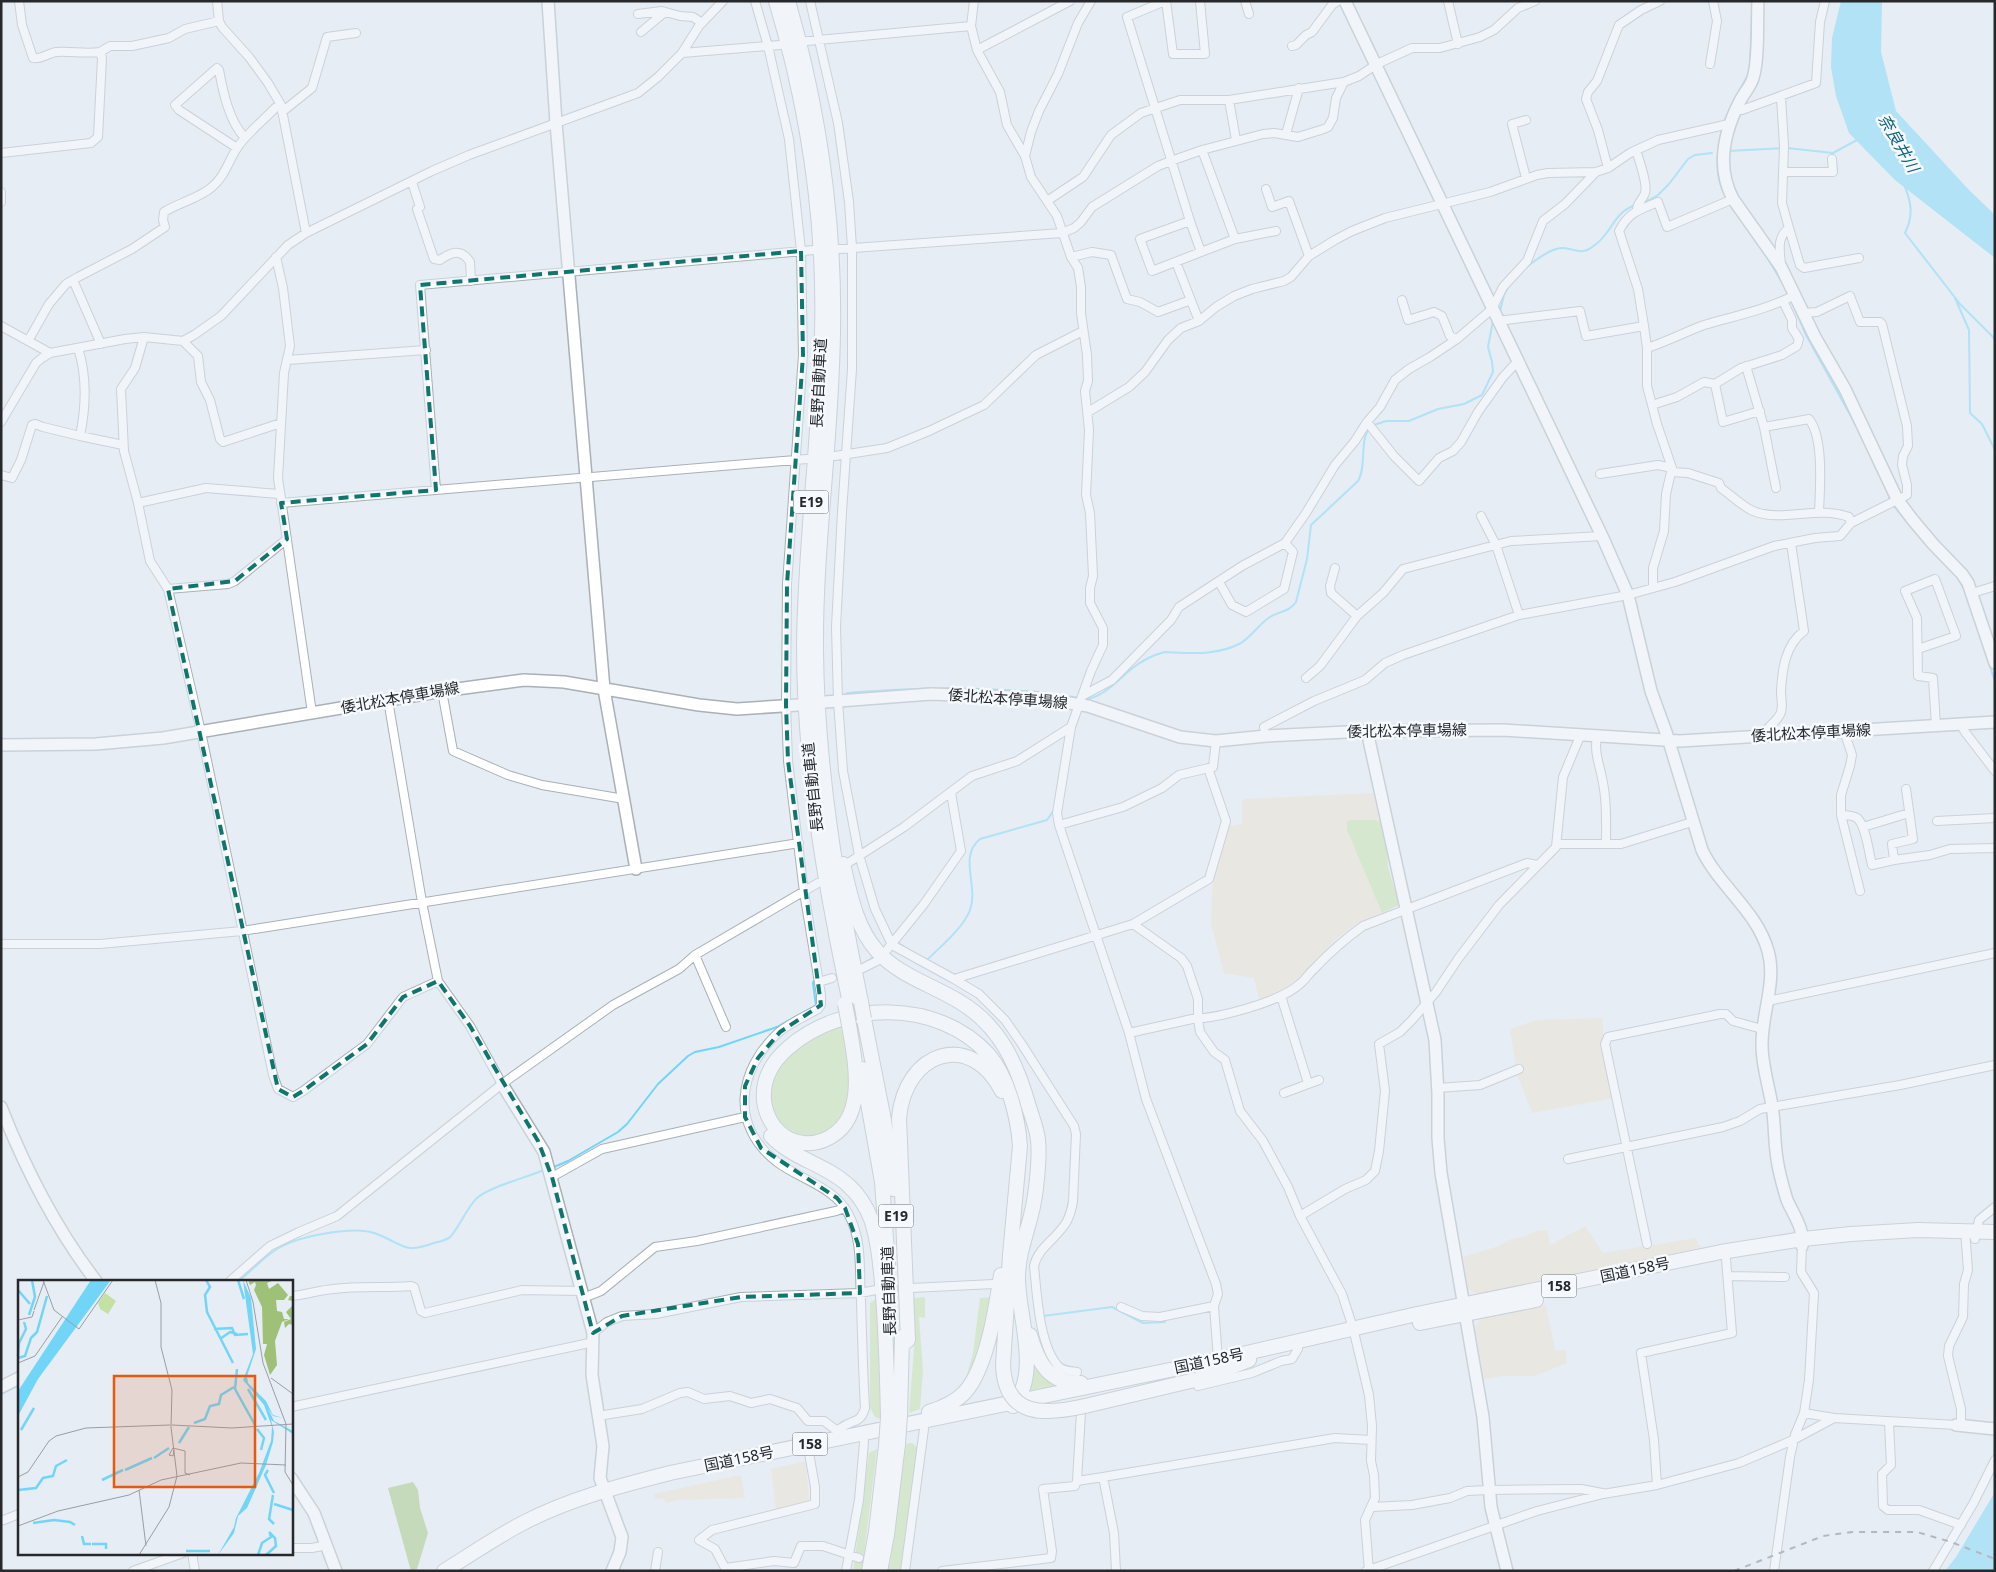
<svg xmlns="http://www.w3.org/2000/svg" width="1996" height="1572" viewBox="0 0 1996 1572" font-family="'Noto Sans','Noto Sans JP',sans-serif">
<rect width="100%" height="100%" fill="#e6edf4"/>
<path fill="#eee0cd" d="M1373 793 1387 852 1388 867 1399 905 1356 924 1336 939 1303 976 1288 989 1261 1001 1259 1000 1254 978 1224 973 1211 924 1212 888 1229 826 1242 824V803L1244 799Z
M1603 1018V1041L1614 1098 1532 1113 1517 1074 1510 1029 1537 1020Z
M1585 1226 1603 1253 1696 1238 1698 1245 1703 1247 1514 1288 1478 1294 1468 1289 1463 1257 1499 1246 1511 1239 1524 1237 1537 1231 1547 1230 1550 1244 1554 1243Z
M1546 1305 1555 1350H1566L1567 1363 1535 1376H1503L1484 1379 1475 1327 1481 1319Z
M806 1461 809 1500 808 1503 776 1511 771 1469Z
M741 1475 745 1498 678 1500 666 1503 664 1498 655 1499 654 1494Z"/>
<path fill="#c3e1a3" d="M1350 820H1375L1380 822 1387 852 1388 867 1399 905 1382 913 1347 830V821Z
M840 1027 846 1037 852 1088 845 1117 826 1135 806 1139 788 1133 772 1116 768 1084 781 1061 805 1042Z
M925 1297V1318L919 1317 923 1371 920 1409 909 1413 914 1349V1298Z
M993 1297 973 1374 949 1399 966 1378 973 1353 980 1298Z
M877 1298 880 1329 882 1412 880 1419 875 1417 870 1408V1303Z
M1029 1357 1061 1387 1023 1397Z
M908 1443H912L918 1448 901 1571H889L906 1445Z
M877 1449 862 1571H853L869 1453Z"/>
<path fill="#9ec177" d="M413 1482 418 1490 420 1508 428 1533 417 1569 411 1571 388 1488Z"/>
<path fill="#71d5f8" d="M1841 1H1882L1881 52 1896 111 1969 190 1995 215V258L1895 180 1849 133 1836 96 1831 67 1832 38Z
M1995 1492V1571H1945L1956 1557Z"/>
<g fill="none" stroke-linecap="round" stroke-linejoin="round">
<path stroke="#71d5f8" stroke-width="2" d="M1750 68 1752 13
M1738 93 1748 75
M1724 122 1735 99
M1722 129C1717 154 1713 176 1727 199
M1787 148 1833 153 1857 140
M1728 151 1783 148
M1905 187C1912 204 1913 217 1905 233L1960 304 1995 339
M1643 203 1657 196 1669 184 1688 159 1695 155 1712 153
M1732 208 1747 228
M1765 254 1785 287
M1524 269C1533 262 1550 248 1562 248 1576 248 1580 257 1595 245 1613 232 1613 212 1636 205
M1955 298 1969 330 1970 413 1982 424 1995 450
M1792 302 1806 335 1858 429
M1500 311 1504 295 1509 285
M1374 425 1386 421H1409L1438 409 1464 404 1482 395 1493 372 1492 362 1488 347 1493 321
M1886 488 1891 502
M1894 506 1929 548
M1957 576 1964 589
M1975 620 1995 682
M847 693C926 687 1001 685 1079 698
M1084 699C1100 700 1118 680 1130 670 1140 662 1152 655 1165 652 1191 653 1217 656 1241 643 1252 636 1259 624 1270 617 1280 611 1289 612 1296 602L1307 559 1311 525 1358 481C1367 467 1359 438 1370 428
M897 942 907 949
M925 960H927C940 947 964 927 970 910 979 886 958 857 980 839L1047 820 1054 810
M863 964 872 958
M554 1167 568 1161 618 1132 627 1124 658 1084 688 1056 695 1052 719 1047 777 1027 813 1007 816 1005 813 983 814 981
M239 1281C251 1271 264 1257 277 1249 298 1236 355 1225 377 1234 405 1245 403 1254 434 1243 439 1242 445 1240 449 1238 456 1233 467 1207 477 1198 489 1187 528 1177 544 1170
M1043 1316 1112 1307 1143 1323 1165 1322
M1 1394 19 1385"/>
<path stroke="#c0c6cc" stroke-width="8" stroke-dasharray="8 4" stroke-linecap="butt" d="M881 1290 909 1288
M859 1558 892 1571"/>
<defs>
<path id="street" d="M19 1 22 25 33 58C41 60 48 53 56 52 71 51 85 54 100 52
M217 1 219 21 222 27 249 57 268 83 281 105 306 233
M755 1 768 46 789 139 801 251 803 355 787 584 786 705 788 761 804 892 821 995V1005L818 1009C806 1016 790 1023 779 1032 737 1070 730 1126 777 1162 801 1180 835 1187 849 1215 863 1242 859 1272 861 1301 862 1337 863 1372 865 1408 860 1425 852 1419 841 1428L844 1438
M810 1 838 123 849 202 852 248V369L842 512 836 627 838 701 843 771 859 855 875 909 892 945 954 979 979 994 1005 1020 1021 1043 1074 1126 1076 1134 1073 1201C1072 1208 1070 1215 1067 1221 1058 1238 1038 1247 1034 1266 1037 1294 1039 1346 1059 1367 1064 1371 1071 1371 1077 1372
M974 1 971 26 977 50 1000 92 1007 125 1025 156 1031 177 1057 216 1071 257 1078 268 1081 287V313L1087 355 1088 381 1085 391 1089 430 1086 495 1090 513 1093 576 1090 588V603L1103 628V645L1091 671 1071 727 1057 813 1059 825 1129 1033 1146 1099 1216 1284 1218 1294 1214 1306 1218 1360
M1165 1 1127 17 1190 221 1201 252 1235 239 1202 150
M1166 1 1173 54H1205L1200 1
M1245 1 1249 14
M1448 1 1458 44
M638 14 662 11 680 16 693 17 702 23
M641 32 665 12
M807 41 971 26
M1292 46 1296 45 1306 35 1312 32 1332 5 1338 1
M977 50 1070 1
M682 53 780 45
M1710 64 1717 21 1713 1
M1229 100 1236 140
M1737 110H1742L1816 83 1820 22 1825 1
M282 112 312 88 327 37 356 33
M1526 120 1512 124 1526 178
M1286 134 1299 88
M237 148 179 110 175 105 217 68 219 70C223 92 229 121 245 138
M1636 150C1639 160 1648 184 1645 193 1643 200 1637 202 1637 210
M1 153 91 143 98 137 102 58 100 52 110 46H132L169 38 185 29 219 21
M1025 156 1031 132 1039 111 1058 74 1078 23 1091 1
M1608 168 1598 130 1586 99 1588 92 1597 81 1619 25 1641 10 1660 1
M1783 172H1833L1832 159
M412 182 420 207 417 209 434 259 440 260C451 252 461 248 470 262L471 281
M1266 189 1272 207 1289 201 1309 256
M1 192V202
M1047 201 1083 177 1111 135 1141 113 1180 100H1229L1344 82
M1190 221 1140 239 1152 271 1201 252
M1789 228 1800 265 1804 268 1859 258
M1235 239 1276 231
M839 249 1062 233 1074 228 1081 222 1092 207 1158 166 1171 161 1202 150 1263 134 1274 133 1298 137 1324 129 1328 127 1333 118 1336 98 1344 82 1359 76 1377 64 1412 48H1440L1480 37 1494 30 1518 8 1535 1
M276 257 283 288 290 346 284 373 278 478 312 713
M1071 257 1092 252 1111 255 1127 299 1140 302 1158 312 1191 300
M1176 262 1199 321
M1781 265C1780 251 1776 238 1789 228L1782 203 1784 146 1781 97
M73 280 101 344
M1402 300 1408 320 1434 312 1442 316 1450 336 1457 339
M1498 321 1580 311 1586 336 1644 326 1647 348C1666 342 1685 332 1704 325 1735 316 1766 310 1795 295
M1 326 50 353
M1644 326 1638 289 1619 231C1629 212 1639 210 1658 202L1667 227 1733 199
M144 337 135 368 121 389 124 451 138 503 150 561 168 589 201 732 273 1075 278 1089 293 1097 303 1091 367 1044 403 997 438 981
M28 341 49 304 66 284 78 277 132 249 165 227 163 220 164 212C178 203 200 198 212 187 225 176 228 162 237 148 247 133 263 121 275 108L281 105
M183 341 198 356 201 382 210 400 220 439 223 442 281 423
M1647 348V386L1657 424 1672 468 1666 494 1664 531 1653 568V587
M287 360 426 350
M1746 366 1764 427 1776 488
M1652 405 1677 397 1704 382 1715 384
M1760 411 1723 422 1715 384 1741 368 1782 355 1797 346 1799 339 1792 328V320L1783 301
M1088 412 1129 387 1145 372 1168 340 1181 328 1199 321 1216 307 1234 296 1252 289 1284 281 1291 277 1309 256 1335 240 1352 231 1385 218 1490 192 1537 175 1548 173 1596 172 1608 168 1630 153 1658 140 1729 124
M1 422 36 363 42 358 50 353 125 339 144 337 183 341 194 335 221 316 288 245 306 233 432 171 469 155 638 93 658 77 682 53 699 26 723 1
M1367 422 1394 456 1419 481 1439 458 1453 451 1461 442 1478 412 1503 377 1518 361
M1764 427 1809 419C1824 438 1820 487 1819 512
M80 436 123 445
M835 456 887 448 929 431 984 405 1036 355 1083 331
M1672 472 1688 473 1719 483 1721 488C1731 495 1742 506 1753 511 1782 523 1817 505 1849 517L1851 523
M1600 474 1658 465 1672 468
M1 475 12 478 21 460 32 425 35 424 43 427 80 436C86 407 87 376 78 348
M436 490 420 285 814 250
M138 503 206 488 279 494
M281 503 807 459
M1481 516 1496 545 1519 615
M1335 568 1330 586 1331 593 1357 616
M1219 582 1232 605 1246 612 1284 589 1293 552 1285 543
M168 589 228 584 235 581 287 539
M1972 593 1995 586
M1918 649 1956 636 1935 579 1905 591 1917 618 1918 676 1933 678 1936 726
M1306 678 1320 666 1357 616 1383 593 1403 569 1511 541 1602 536
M442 691 453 751 508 775 542 785 624 799
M1082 696 1112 680 1171 620 1179 607 1242 566 1285 543 1306 513 1335 465 1355 441 1367 422 1380 407 1395 380 1409 369 1430 357 1457 339 1492 309 1503 287 1527 261 1543 221 1565 204 1596 172
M388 700 422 902 438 981 470 1026 502 1084
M1961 725 1965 732 1995 771
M1844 731 1852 755 1850 766 1841 795V815L1860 891
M1266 736 1264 727 1314 701 1365 680 1385 663 1403 655 1519 615 1628 595 1675 582 1774 546 1815 538 1840 536 1851 523 1907 495V485L1902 465 1903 456 1908 446 1907 426 1882 324 1880 322H1860L1850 296 1817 312 1803 313
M1597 736C1594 752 1599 763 1602 778 1607 800 1606 822 1606 844
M1762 737C1766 726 1778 722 1781 712 1783 706 1781 698 1781 692 1782 670 1785 645 1804 631L1791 543
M1841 815C1847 815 1852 815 1857 818 1866 825 1869 854 1872 865L1894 860 1930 855 1950 849 1995 848
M1937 821 1995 818
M1059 825 1123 807 1162 788 1179 775 1213 767 1216 741
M1863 827 1909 813
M1557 844H1621L1692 822
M1894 860 1892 844 1913 839 1906 789
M848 863 904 827 972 776 1017 761 1071 727
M1133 924 1181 958 1187 966 1198 999V1019L1200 1032 1214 1052 1225 1060 1240 1111 1263 1141 1288 1187 1300 1216 1342 1294 1353 1328 1369 1395 1372 1426 1371 1461 1374 1475 1375 1498 1365 1520 1369 1571
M1 944H100L242 931 799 843
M886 951 924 904 961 851 951 793
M695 955 726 1027
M863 968 877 961
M954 979 1133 924 1209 879 1226 821 1208 768
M819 982 832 978
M1281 996 1308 1083
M1768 1001 1995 953
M1129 1033 1192 1019C1219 1018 1281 1002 1301 983 1306 979 1309 973 1314 969 1329 953 1345 939 1363 926L1527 863 1537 865
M1438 1088 1480 1085 1519 1069
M1284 1093 1319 1080
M1568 1159 1723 1127 1740 1121 1760 1109 1900 1085 1995 1065
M552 1177 602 1149 745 1117
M1300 1216 1345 1189 1366 1180 1375 1171 1379 1151 1385 1091 1379 1044 1400 1032 1412 1020 1436 992 1458 959 1499 905 1556 847 1563 777 1581 734
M1975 1239 1979 1220 1995 1207
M1647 1244 1605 1044 1608 1037 1720 1014H1726L1733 1021 1762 1029
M1728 1276 1785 1277
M230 1281 270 1246 299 1232 337 1216 502 1084 613 1005 679 969 695 955 818 883
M911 1288 994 1284
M291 1296C306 1295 319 1290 333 1289 359 1286 385 1288 411 1286L414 1287 421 1311 425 1313 522 1290 581 1291
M583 1298 601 1291 655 1247 697 1241 836 1211 845 1208
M1121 1307 1142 1316 1160 1317 1214 1306
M593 1333 607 1322 622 1316 656 1314 741 1297 860 1293 876 1290
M1198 1386 1252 1373 1281 1361 1292 1359 1298 1349
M291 1407 594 1342
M1804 1413 1834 1418
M598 1416 642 1409 680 1393 688 1392 704 1399 730 1396 751 1403 770 1399 797 1408 808 1421H824L836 1430 841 1428
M1889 1422 1891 1465 1882 1474 1883 1506 1888 1510H1919L1961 1525
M1961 1425V1409L1948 1356 1949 1346 1963 1317 1964 1284 1968 1270 1965 1230
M809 1453 815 1487V1504L712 1530 699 1540 715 1549 725 1568 774 1561 794 1563 801 1546H823L859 1558
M1077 1481 1081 1412
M1657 1485 1654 1440 1641 1353 1732 1333 1726 1259
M1372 1507 1412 1505 1450 1498 1467 1491 1488 1490 1581 1489 1602 1493
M1 1521 19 1514
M291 1548H312L327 1545
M192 1553 195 1571
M133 1571 183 1553
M655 1571 658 1552
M846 1571 859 1500 864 1442
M905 1571 924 1429
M942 1571 1051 1558 1052 1551 1043 1489 1075 1486 1077 1481 1103 1477
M1116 1571 1114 1533 1103 1477 1335 1438 1371 1440
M1366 1571 1537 1511 1603 1494 1657 1485 1739 1463 1793 1440 1834 1418 1956 1425
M1774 1571 1790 1457 1795 1435 1804 1413 1809 1380 1814 1293 1801 1272 1802 1246
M1933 1571 1973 1504 1995 1460"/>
<path id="secondary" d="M548 1 556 123 604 689 636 869
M1345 1 1602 536 1628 595 1651 691 1667 735 1702 850C1719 886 1757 911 1768 951 1777 982 1761 1015 1762 1046 1762 1066 1769 1086 1772 1106 1775 1123 1774 1141 1777 1159 1779 1173 1783 1187 1787 1200 1793 1214 1805 1230 1802 1246
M1758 1C1757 21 1759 60 1753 78 1751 86 1744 93 1740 101 1724 132 1716 167 1733 199L1781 267 1815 337 1845 389 1897 499 1912 519 1933 544 1962 574 1968 583 1995 663
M825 702 931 694 1039 698 1088 706 1180 737 1216 741 1266 736 1367 731 1503 730 1680 741 1995 722
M1367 731 1435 1040 1438 1094V1138L1441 1173 1483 1417 1491 1507 1507 1571
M1 745 96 744 163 738 442 691 524 680 564 682 699 705 737 709 798 705
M502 1084 544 1152 593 1333 592 1375 603 1446 600 1478 622 1537 620 1552 612 1571
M1 1107C25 1168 56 1229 96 1281
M1 1387 19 1378
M1956 1425 1995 1429
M291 1478 314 1513 336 1571"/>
<path id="highway" d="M776 1C808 109 825 220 822 332 820 437 805 541 804 646 804 767 825 885 850 1003
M788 1C819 109 835 219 833 331 832 438 815 544 816 650 817 770 837 885 861 1002
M843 864C850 894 856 927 877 951 899 976 933 985 960 1002 1000 1026 1017 1064 1029 1107 1032 1117 1037 1129 1038 1140 1040 1158 1036 1197 1031 1215 1026 1236 1018 1255 1018 1278 1018 1317 1041 1372 1013 1406
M864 1019 884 1120 893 1189
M849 1025C855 1061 869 1122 824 1140 812 1145 798 1144 787 1138 774 1130 766 1116 764 1101 762 1079 773 1061 788 1048 842 1000 938 999 988 1054 1008 1077 1018 1117 1020 1146L1010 1255 1003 1365
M862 1069 882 1182 888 1266
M771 1136C793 1159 825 1164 848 1185 858 1194 866 1206 871 1219 878 1240 880 1262 882 1283 886 1327 887 1372 888 1417
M1420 1323 1536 1300
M1030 1335C1038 1363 1049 1384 1081 1383
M902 1345 908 1340 899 1118C905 1052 970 1029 1002 1091
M1085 1406 1203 1378 1249 1360
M929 1412C942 1408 955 1403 965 1392 987 1368 996 1307 1001 1275
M900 1415 902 1337
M444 1571C470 1555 496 1537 523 1523 569 1499 619 1486 670 1473L1194 1365 1417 1314 1721 1252 1803 1239 1851 1234 1918 1230 1995 1232
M869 1571 876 1532 886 1446
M880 1571 887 1535 898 1444"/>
</defs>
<use href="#street" stroke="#a9b0b7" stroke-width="10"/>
<use href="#secondary" stroke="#a9b0b7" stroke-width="14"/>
<use href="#highway" stroke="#a9b0b7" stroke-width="16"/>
<use href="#street" stroke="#fff" stroke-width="8"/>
<use href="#secondary" stroke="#fff" stroke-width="11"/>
<use href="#highway" stroke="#fff" stroke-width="14"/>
<path stroke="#75797e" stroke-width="2" stroke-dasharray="6 6" stroke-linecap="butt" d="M1734 1571 1823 1536 1852 1532H1917L1951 1542 1995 1559"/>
<defs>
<path id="highway-bridge" d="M861 1002 864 1019
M845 1004 849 1025
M1003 1365C1005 1418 1045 1415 1085 1406
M898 1444 900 1415
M886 1446 888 1417"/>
</defs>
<use href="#highway-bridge" stroke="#a9b0b7" stroke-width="16" stroke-linecap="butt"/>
<use href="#highway-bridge" stroke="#fff" stroke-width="14"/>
</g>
<path d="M0 0H1996V1572H0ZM801 251 803 355 787 584 786 705 788 761 821 1005 780 1032 758 1058 745 1086V1117L761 1148 837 1198 845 1208 858 1244 860 1293 741 1297 622 1316 593 1333 552 1177 538 1141 470 1026 438 981 403 997 367 1044 303 1091 293 1097 278 1089 168 589 235 581 287 539 281 503 436 490 420 285Z" fill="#e6edf4" fill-opacity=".55" fill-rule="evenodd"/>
<path fill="none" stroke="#0f766e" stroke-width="4" stroke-dasharray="10 6" stroke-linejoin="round" d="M801 251 803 355 787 584 786 705 788 761 821 1005 780 1032 758 1058 745 1086V1117L761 1148 837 1198 845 1208 858 1244 860 1293 741 1297 622 1316 593 1333 552 1177 538 1141 470 1026 438 981 403 997 367 1044 303 1091 293 1097 278 1089 168 589 235 581 287 539 281 503 436 490 420 285Z"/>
<g text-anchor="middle" stroke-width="5" stroke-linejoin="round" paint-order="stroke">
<g fill="#f6fafe" stroke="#64676a" stroke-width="1">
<rect x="793.5" y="490.5" width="35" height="23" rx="4"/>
<rect x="878.5" y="1204.5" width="35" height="23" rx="4"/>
<rect x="1541.5" y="1274.5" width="35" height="23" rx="4"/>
<rect x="792.5" y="1432.5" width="35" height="23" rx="4"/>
</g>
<g font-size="14" font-weight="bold" fill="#26282b">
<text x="811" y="507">E19</text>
<text x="896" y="1221">E19</text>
<text x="1559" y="1291">158</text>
<text x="810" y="1449">158</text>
</g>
<g font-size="15" fill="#26282b" stroke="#f6fafe">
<text transform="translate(819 383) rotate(-87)" y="5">長野自動車道</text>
<text transform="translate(400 698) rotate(-10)" y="5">倭北松本停車場線</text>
<text transform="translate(1008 699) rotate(4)" y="5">倭北松本停車場線</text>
<text transform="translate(1407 731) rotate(-1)" y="5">倭北松本停車場線</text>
<text transform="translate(1811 733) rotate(-3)" y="5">倭北松本停車場線</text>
<text transform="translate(813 787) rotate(-96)" y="5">長野自動車道</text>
<text transform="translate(1635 1270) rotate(-12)" y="5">国道158号</text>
<text transform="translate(889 1291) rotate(-92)" y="5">長野自動車道</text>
<text transform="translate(1209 1361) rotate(-12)" y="5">国道158号</text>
<text transform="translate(739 1459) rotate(-12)" y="5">国道158号</text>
</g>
<g font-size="16" font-style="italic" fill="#0c6178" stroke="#f6fafe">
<text transform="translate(1899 143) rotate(60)" y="6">奈良井川</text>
</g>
</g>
<g transform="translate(18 1280)">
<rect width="275" height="275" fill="#e6edf4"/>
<path d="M87 13 98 21 90 34 82 29 80 23Z" fill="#c3e1a3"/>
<path d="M230 0H256L249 3 251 9 260 3 270 15 266 20H258L259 31 264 32 266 39H271L264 42 257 61 259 85 252 95 246 75 249 64H245L244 27 236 10 238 5 237 2 232 5ZM272 16H275V45L271 44 267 48 266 42 273 39 268 32 274 26V21L270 20Z" fill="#9ec177"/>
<path d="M73 0H93L20 99 0 136V111ZM225 0 233 18 238 69 229 96 230 103 248 121 255 135 265 138 255 136 250 128 256 141 275 151V154L253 140 256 152 255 162 248 185 229 228 220 236 216 253 200 275 216 247 218 238 241 193 253 161 254 147 246 125 225 100 235 74Z" fill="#71d5f8"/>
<path fill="none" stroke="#71d5f8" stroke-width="2.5" d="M188 0 192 7 187 15 189 32 215 83M220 0 226 19M0 10 12 24M11 35 17 17 14 0M196 49 214 48 217 55 230 54M202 59 212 52 219 54M0 76 1 63 8 49 6 42M0 78 7 76 13 58 19 52 29 16M219 89 217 109 237 145M230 109 248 140M176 143 187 139 192 126 201 124 203 115 216 107M239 149 246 158 243 170M3 150 16 128M161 163 171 147M136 178 151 168M107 190 134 178M250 190 247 195 256 213M84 200 105 190M0 210 18 208 25 198 35 196 38 186 49 180M255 215 251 239 256 244M256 224 275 230M15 243 36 240 52 242 57 245M64 256 66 264H73M74 264H88V269M168 271H192M240 275 244 263 253 257 252 254M248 275 258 266 257 258 251 252"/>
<path fill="none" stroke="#999ea4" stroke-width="1" d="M25 0 36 30 61 49 95 0M228 0 235 22 245 83 268 144 267 192 275 205M16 30 26 2M0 40 14 37 16 31M0 83 17 76 44 37M253 98 275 114M154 145 214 148 275 144M156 170 155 176 151 175 155 168 167 171V193L172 195M0 197 10 192 31 161 38 156 68 148 152 145M121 210 128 266M0 246 40 231 111 215 143 200 223 183 268 185M121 275 151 227 159 196 153 147 154 110 143 67V23L137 0"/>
<path fill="#e8590c" fill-opacity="0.15" stroke="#e8590c" stroke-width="2.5" d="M96 96H237V207H96Z"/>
<rect width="275" height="275" fill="none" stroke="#26282b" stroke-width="2.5"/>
</g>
<rect width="1996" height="1572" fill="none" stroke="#26282b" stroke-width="5"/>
</svg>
